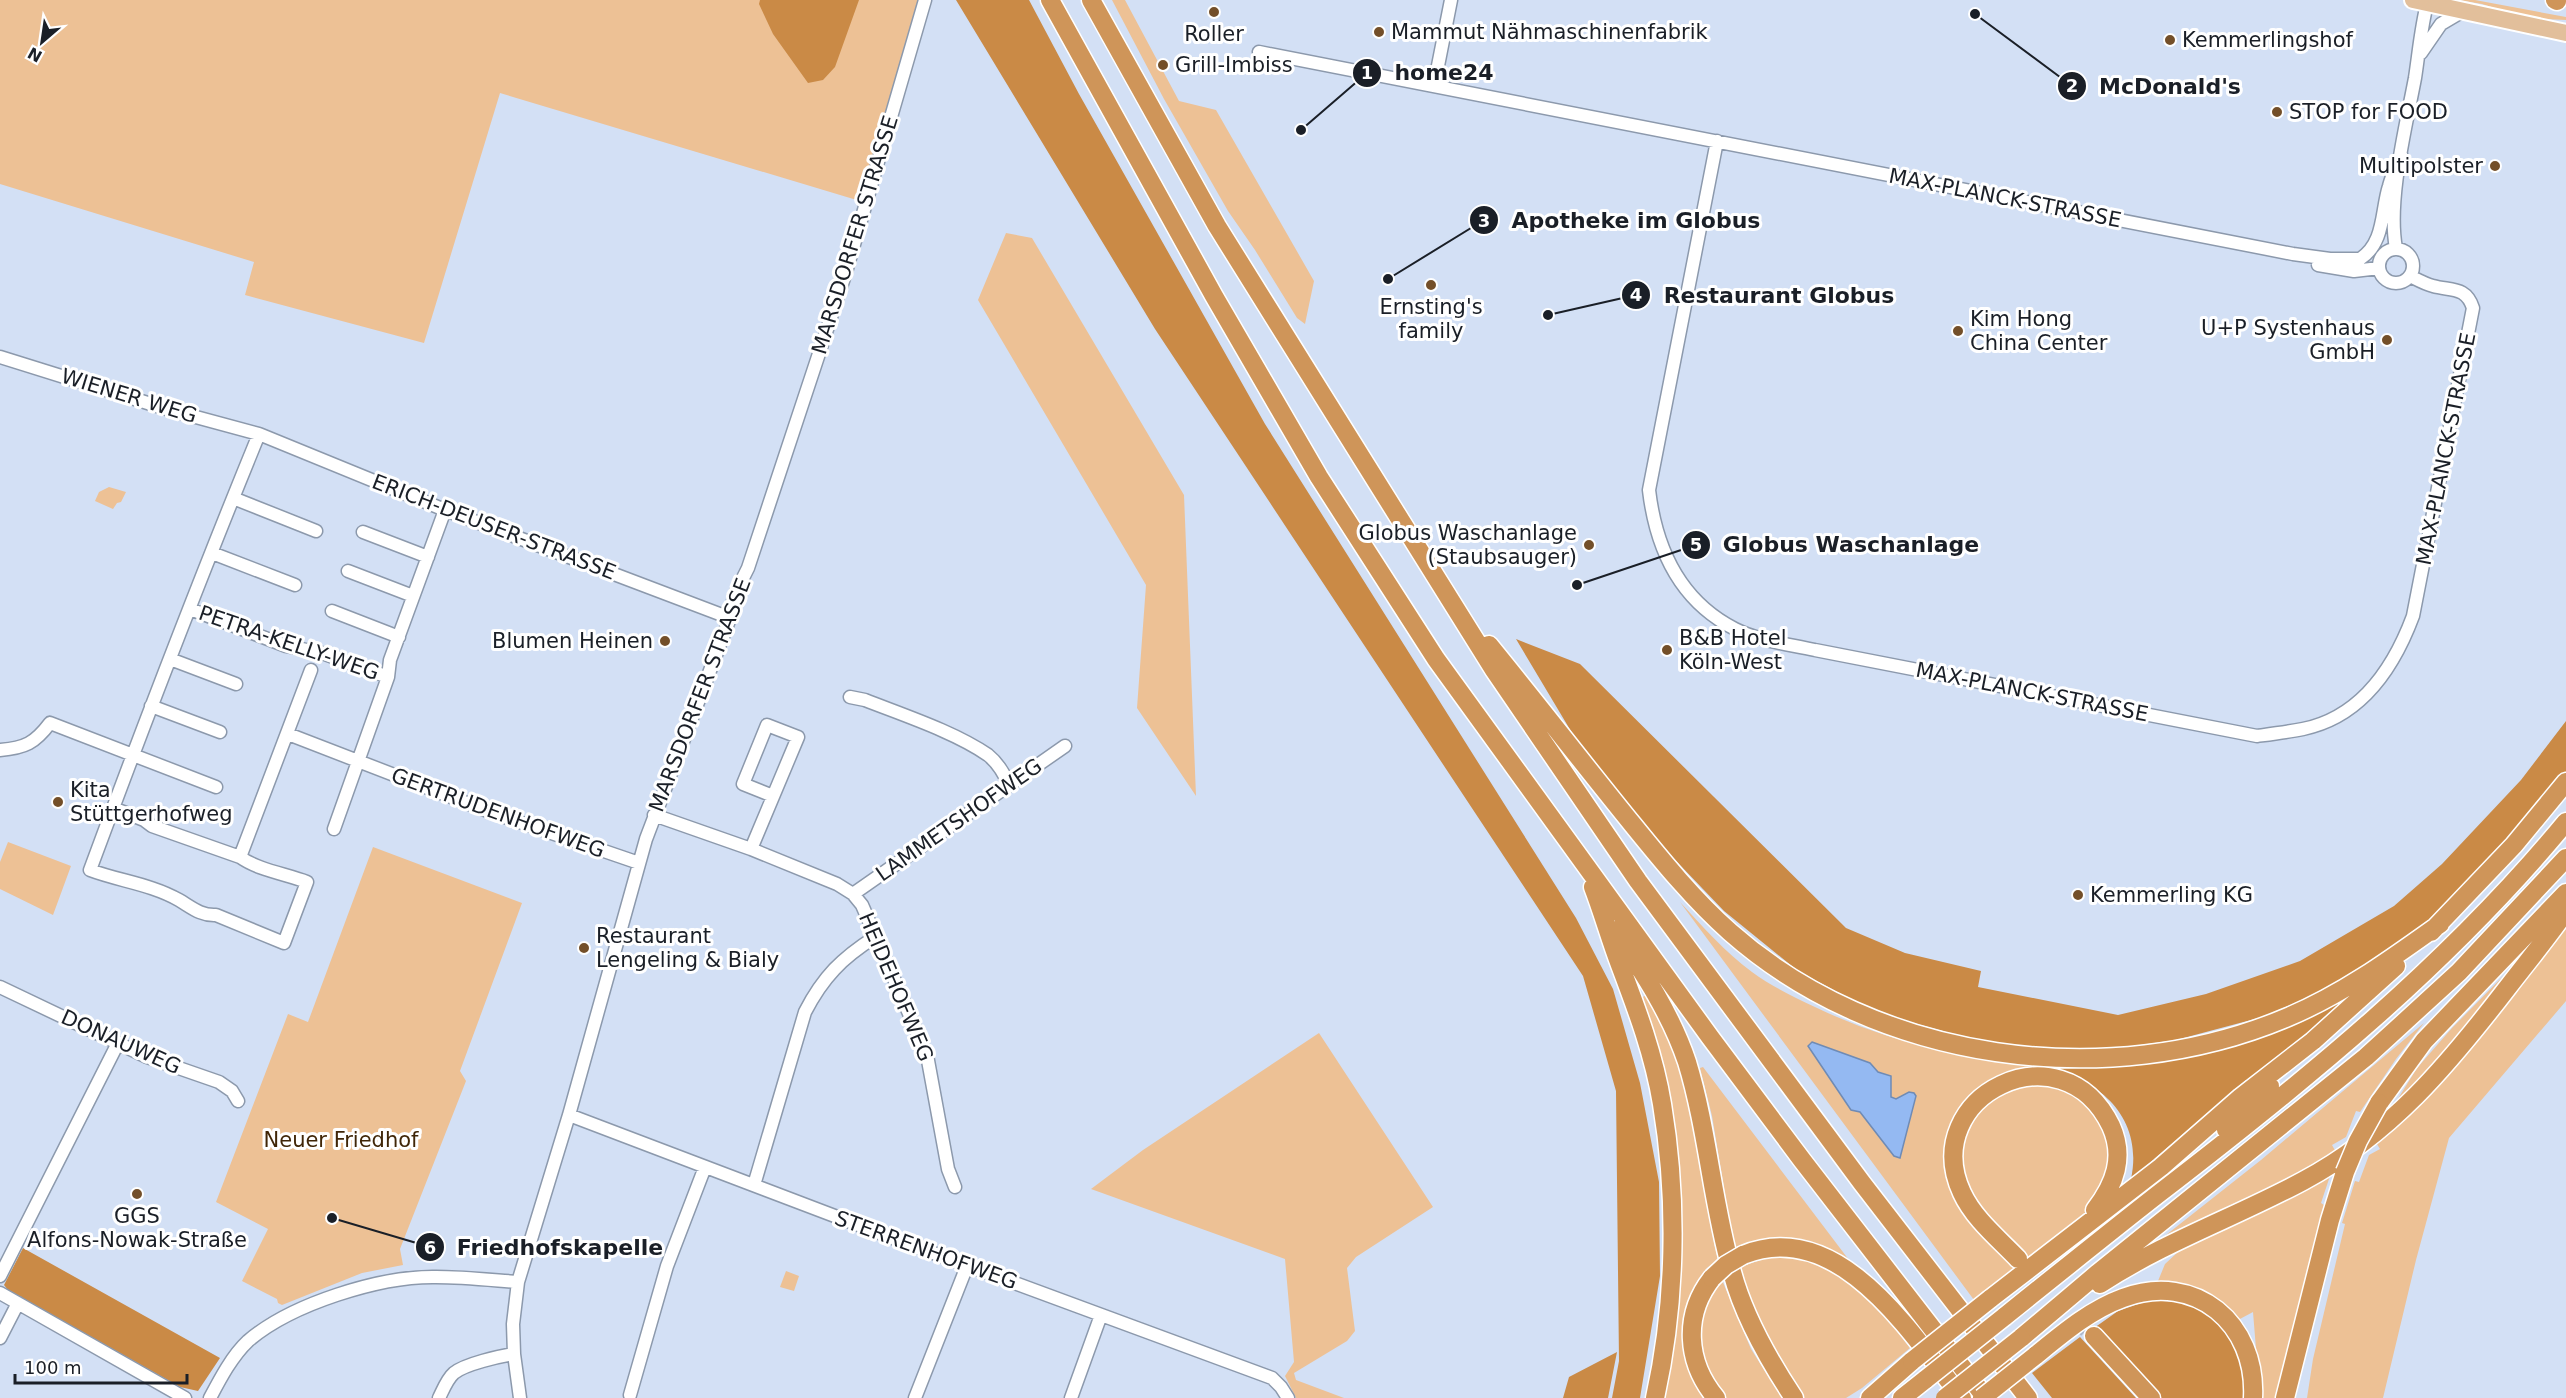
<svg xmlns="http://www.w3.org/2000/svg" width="2566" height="1398" viewBox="0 0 2566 1398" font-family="'DejaVu Sans',sans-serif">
<rect width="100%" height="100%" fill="#d3e0f5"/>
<path fill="#edc195" d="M0 0H918L860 201 500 93 424 343 245 295 254 262 0 184Z
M1112 0H1125L1179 101 1216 110 1314 281 1305 324 1297 318 1255 250 1228 211 1164 99Z
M2458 0H2475L2566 17V20L2526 18 2482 4Z
M1006 233 1032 238 1184 495 1196 796 1137 708 1146 585 978 300Z
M109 487 126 492 121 502 117 503 113 509 95 501 99 492Z
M8 842 71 866 53 915 0 889V862Z
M373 847 522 903 460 1071 466 1081 400 1249 403 1265 362 1273 282 1305 278 1303 277 1299 242 1281 268 1229 216 1202 288 1014 308 1022Z
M1680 902C1702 926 1725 952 1752 972 1771 986 1794 997 1815 1007 1890 1043 1962 1057 2043 1068L2009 1073 1981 1086 1962 1103 1949 1136 1948 1173 1957 1198 2017 1268 1974 1300Z
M2566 926V1001L2449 1138 2416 1260 2383 1398H2307L2313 1359 2345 1224 2342 1223 2355 1181 2359 1182 2369 1155 2380 1149 2375 1141Z
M2530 949 2448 1055 2391 1110 2417 1068 2452 1028Z
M1646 995C1697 1074 1697 1170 1718 1260L1707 1268 1696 1283 1698 1286C1689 1332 1674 1357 1707 1398H1662L1678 1295 1663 1074 1643 997Z
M2424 1023 2396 1059 2360 1112 2356 1111 2346 1137 2332 1145 2337 1154 2309 1171 2168 1239 2166 1235 2261 1160Z
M1319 1033 1433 1207 1356 1257 1347 1268 1355 1331 1347 1341 1294 1373 1296 1380 1344 1398H1296L1285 1376 1294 1362 1285 1259 1091 1189 1143 1150Z
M1703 1067 1849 1260C1821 1244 1790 1236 1758 1242L1757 1240 1734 1248 1712 1116 1700 1068Z
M2040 1083C2048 1085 2056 1086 2063 1088 2101 1103 2120 1150 2104 1187 2092 1214 2052 1243 2029 1261L1992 1223 1971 1196 1962 1159 1966 1133 1976 1114 2001 1092Z
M2331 1173 2321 1203 2324 1205 2275 1398H2260L2253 1312 2238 1320 2166 1283 2158 1281 2165 1264 2179 1251Z
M1763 1254 1819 1260 1876 1303 1910 1348 1862 1388 1846 1398H1803L1758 1322 1739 1267 1764 1259Z
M786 1271 799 1276 794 1291 780 1287Z
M1722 1280 1751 1349 1782 1398H1725L1706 1375 1698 1327 1707 1303Z"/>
<path fill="#ca8a46" d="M760 0H859L835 67 823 80 808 83 773 34 759 4Z
M956 0H1029L1079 94 1265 424 1576 918 1613 989 1640 1083 1659 1182 1660 1276 1640 1398H1612L1619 1361 1616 1091 1583 976 1155 329Z
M1516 639 1580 664 1846 928 1905 953 1981 971 1978 987 2118 1015 2206 994 2300 961 2394 906 2442 864 2521 780 2566 721V773L2522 826 2431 921 2364 972 2266 1016 2176 1040 2112 1049H2058L1990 1044 1877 1013 1798 971 1724 911 1656 840 1587 758Z
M2364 986 2250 1083 2246 1080 2131 1179C2144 1118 2100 1078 2043 1068V1064L2143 1060Z
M23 1248 220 1358 198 1391 180 1387 8 1290 4 1285Z
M2150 1300 2176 1302 2195 1306 2220 1321 2245 1366 2246 1398H2160L2094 1328 2118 1311Z
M2080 1337 2136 1398H2052L2032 1373Z
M1617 1352 1608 1398H1563L1569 1377Z"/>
<path fill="#94b9f2" stroke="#6f8bb5" stroke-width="1.5" d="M1812 1042 1870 1063 1878 1072 1891 1076V1097L1896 1099 1909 1092 1914 1093 1916 1096 1900 1158 1894 1156 1860 1112 1851 1110 1808 1046Z"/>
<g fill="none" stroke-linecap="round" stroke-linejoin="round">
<path stroke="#aeb9cc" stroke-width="18" stroke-dasharray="18 9" stroke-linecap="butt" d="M2018 1259 2094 1336"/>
<defs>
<path id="minor" d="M1259 52 2293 254 2330 259H2360C2385 243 2381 211 2389 186 2392 175 2397 164 2401 154
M2421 53 2441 24 2463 11
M1434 86 1451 0
M1717 141 1649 490C1656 549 1680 601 1735 629 1759 641 1788 644 1815 650L2257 736C2272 734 2288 732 2303 729 2361 717 2394 667 2413 616L2473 308C2466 286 2451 291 2433 286 2425 284 2418 280 2410 276
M2396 248C2387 201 2406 126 2415 78 2419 52 2421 26 2428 0
M2379 266a17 17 0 1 1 34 0a17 17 0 1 1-34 0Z
M2318 265 2354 271 2379 268
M0 357 170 410 259 434 445 510 730 618
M233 498 316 531
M363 532 428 557
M212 553 295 585
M348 571 413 596
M190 609 286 646 322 653 388 677
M332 611 399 637
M170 659 236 684
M850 697 865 700C903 715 955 732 988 755 998 763 1004 773 1009 785
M151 706 220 732
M288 734 490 812 639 863
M0 750C25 748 35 743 50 723L216 787
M113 808 144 820 152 826 240 857C258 870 286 874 307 882L284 943 216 915C201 916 191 907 179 900 151 884 119 881 90 870 144 724 200 578 259 434
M654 815 751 849 837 884 853 894 862 905 927 1055 948 1169 955 1187
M334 829 388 677 390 660 445 510
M751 849 798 737 767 725 743 784 773 796
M240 857 311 670
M853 894 1065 746
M0 987 147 1057 219 1082 232 1091 238 1101
M569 1115 890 1237 1272 1378 1281 1387 1288 1398
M754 1185 805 1012C823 977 842 958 875 937
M0 1276 118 1043
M0 1293 185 1398
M0 1338 18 1303
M630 1395 667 1266 705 1167
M210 1398C220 1379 232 1356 248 1341 291 1304 380 1276 436 1277 463 1277 491 1280 518 1282
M439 1398C443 1390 447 1379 454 1373 465 1364 500 1356 514 1354
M520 1398 514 1354 513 1324 518 1282 569 1115 646 839 730 618 734 596 748 568 846 272 925 0
M915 1398 967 1266
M1071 1398 1101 1315"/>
<path id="major" d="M2413 0 2566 33"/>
<path id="highway" d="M1050 0 1214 296 1319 477 1436 659 1710 1037 1802 1160 1986 1398
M1091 0 1217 226 1494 670 1638 881 1862 1183 2028 1398
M2555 0 2557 1
M1489 645C1538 705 1585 766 1633 825 1663 862 1694 900 1730 932 1877 1062 2107 1094 2288 1017 2343 994 2391 959 2440 924
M1593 887C1603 913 1610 939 1620 965 1637 1010 1654 1055 1662 1104 1678 1200 1676 1303 1655 1398
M1615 930C1643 972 1671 1014 1687 1062 1708 1131 1712 1203 1732 1272 1744 1317 1768 1359 1794 1398
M2431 932 2514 845 2566 782
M2379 1103 2424 1041 2566 893
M2226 1130 2270 1086
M1743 1255C1839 1216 1912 1335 1962 1398
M2018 1259C1999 1239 1974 1219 1962 1193 1917 1096 2062 1024 2111 1126 2125 1157 2115 1184 2095 1210
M1712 1278C1683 1315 1686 1362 1716 1398
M2100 1284C2164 1242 2236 1217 2303 1181 2391 1134 2448 1065 2508 987 2528 961 2548 937 2566 911
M1990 1299 2161 1167 2241 1097 2313 1041 2396 966
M2004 1317C2055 1276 2106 1235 2157 1195 2304 1082 2447 966 2566 822
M2094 1336 2151 1398
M2021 1338 2098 1273 2366 1057 2459 972 2566 858
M2035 1356C2062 1334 2090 1310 2123 1298 2196 1271 2257 1324 2253 1398
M1870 1398 1912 1361
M1902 1398 1926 1379
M2285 1398 2330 1220 2345 1172"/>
</defs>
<use href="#minor" stroke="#8c99ac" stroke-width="15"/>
<use href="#major" stroke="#fff" stroke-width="20"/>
<use href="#highway" stroke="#fff" stroke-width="21"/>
<use href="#minor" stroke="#fff" stroke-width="12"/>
<use href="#major" stroke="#e2bf9b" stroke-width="16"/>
<use href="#highway" stroke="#cf9559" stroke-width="18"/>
<defs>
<path id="highway-bridge" d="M2345 1172 2358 1141 2379 1103
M1712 1278 1726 1265 1743 1255
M1912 1361 1990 1299
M1926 1379 2004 1317
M1945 1398 2021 1338
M1982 1398 2035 1356"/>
</defs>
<use href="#highway-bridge" stroke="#fff" stroke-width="21" stroke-linecap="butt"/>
<use href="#highway-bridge" stroke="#cf9559" stroke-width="18"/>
</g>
<g fill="#734f29" stroke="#fff" stroke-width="2">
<circle cx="1214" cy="12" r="6"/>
<circle cx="1379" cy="32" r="6"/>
<circle cx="2170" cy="40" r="6"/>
<circle cx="1163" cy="65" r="6"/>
<circle cx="2277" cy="112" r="6"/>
<circle cx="2495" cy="166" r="6"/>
<circle cx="1431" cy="285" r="6"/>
<circle cx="1958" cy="331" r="6"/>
<circle cx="2387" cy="340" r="6"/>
<circle cx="1589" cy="545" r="6"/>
<circle cx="665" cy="641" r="6"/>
<circle cx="1667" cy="650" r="6"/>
<circle cx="58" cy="802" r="6"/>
<circle cx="2078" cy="895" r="6"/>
<circle cx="584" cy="948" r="6"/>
<circle cx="137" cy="1194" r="6"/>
</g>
<g text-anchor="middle" stroke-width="6" stroke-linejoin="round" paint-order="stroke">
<g font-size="21" fill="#1a1f27" stroke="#fff" text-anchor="start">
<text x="1391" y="39">Mammut Nähmaschinenfabrik</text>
<text x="1214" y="41" text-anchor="middle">Roller</text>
<text x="2182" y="47">Kemmerlingshof</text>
<text x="1175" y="72">Grill-Imbiss</text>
<text x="2289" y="119">STOP for FOOD</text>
<text x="2483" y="173" text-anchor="end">Multipolster</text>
<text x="1431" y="314" text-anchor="middle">Ernsting's<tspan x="1431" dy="24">family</tspan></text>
<text x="1970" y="326">Kim Hong<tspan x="1970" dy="24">China Center</tspan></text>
<text x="2375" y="335" text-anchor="end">U+P Systenhaus<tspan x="2375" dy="24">GmbH</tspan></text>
<text x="1577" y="540" text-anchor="end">Globus Waschanlage<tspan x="1577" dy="24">(Staubsauger)</tspan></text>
<text x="1679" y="645">B&amp;B Hotel<tspan x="1679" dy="24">Köln-West</tspan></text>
<text x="653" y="648" text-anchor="end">Blumen Heinen</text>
<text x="70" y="797">Kita<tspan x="70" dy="24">Stüttgerhofweg</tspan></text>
<text x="2090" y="902">Kemmerling KG</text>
<text x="596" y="943">Restaurant<tspan x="596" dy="24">Lengeling &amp; Bialy</tspan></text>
<text x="137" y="1223" text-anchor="middle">GGS<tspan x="137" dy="24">Alfons-Nowak-Straße</tspan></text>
</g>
<g font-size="21" fill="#1a1f27" stroke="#fff">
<text transform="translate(2005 198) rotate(11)" y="7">MAX-PLANCK-STRASSE</text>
<text transform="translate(855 235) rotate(-73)" y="7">MARSDORFER STRASSE</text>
<text transform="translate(129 396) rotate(17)" y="7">WIENER WEG</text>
<text transform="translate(2446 449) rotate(-79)" y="7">MAX-PLANCK-STRASSE</text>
<text transform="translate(494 527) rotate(21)" y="7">ERICH-DEUSER-STRASSE</text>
<text transform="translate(289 643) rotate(19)" y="7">PETRA-KELLY-WEG</text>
<text transform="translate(2032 692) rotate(11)" y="7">MAX-PLANCK-STRASSE</text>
<text transform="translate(700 695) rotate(-69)" y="7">MARSDORFER STRASSE</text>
<text transform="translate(498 813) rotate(20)" y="7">GERTRUDENHOFWEG</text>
<text transform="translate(959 820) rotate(-35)" y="7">LAMMETSHOFWEG</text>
<text transform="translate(896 987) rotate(67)" y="7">HEIDEHOFWEG</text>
<text transform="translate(121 1042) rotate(24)" y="7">DONAUWEG</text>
<text transform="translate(926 1250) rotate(20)" y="7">STERRENHOFWEG</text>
</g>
<g font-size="21" fill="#402608" stroke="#fff">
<text x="341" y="1147">Neuer Friedhof</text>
</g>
</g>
<path fill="none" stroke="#1a1f27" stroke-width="2" d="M1301 130L1367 73M1975 14L2072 86M1388 279L1484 220M1548 315L1636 295M1577 585L1696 545M332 1218L430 1247"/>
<g fill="#1a1f27" stroke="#fff" stroke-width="2">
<circle cx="1301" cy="130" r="6"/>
<circle cx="1975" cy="14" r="6"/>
<circle cx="1388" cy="279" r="6"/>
<circle cx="1548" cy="315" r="6"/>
<circle cx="1577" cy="585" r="6"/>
<circle cx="332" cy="1218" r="6"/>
<circle cx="1367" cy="73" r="15"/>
<circle cx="2072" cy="86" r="15"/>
<circle cx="1484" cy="220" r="15"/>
<circle cx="1636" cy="295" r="15"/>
<circle cx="1696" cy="545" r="15"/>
<circle cx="430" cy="1247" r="15"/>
</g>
<g font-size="18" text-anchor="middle" font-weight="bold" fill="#fff">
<text x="1367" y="79">1</text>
<text x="2072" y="92">2</text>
<text x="1484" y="227">3</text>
<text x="1636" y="301">4</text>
<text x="1696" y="551">5</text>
<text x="430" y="1254">6</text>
</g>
<g font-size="22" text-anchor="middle" font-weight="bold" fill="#1a1f27" stroke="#fff" stroke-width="6" stroke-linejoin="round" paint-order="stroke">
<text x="1444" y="80">home24</text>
<text x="2170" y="94">McDonald's</text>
<text x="1636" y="228">Apotheke im Globus</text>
<text x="1779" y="303">Restaurant Globus</text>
<text x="1851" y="552">Globus Waschanlage</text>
<text x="560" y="1255">Friedhofskapelle</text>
</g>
<g transform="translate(42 42) rotate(209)" stroke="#ffffff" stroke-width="4.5" paint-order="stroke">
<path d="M0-4.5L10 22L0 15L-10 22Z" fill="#1a1f27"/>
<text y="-9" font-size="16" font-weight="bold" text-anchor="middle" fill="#1a1f27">N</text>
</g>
<path d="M15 1374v9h172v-9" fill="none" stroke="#1a1f27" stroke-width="3"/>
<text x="24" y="1374" font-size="18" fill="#1a1f27" stroke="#ffffff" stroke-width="4.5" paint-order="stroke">100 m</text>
</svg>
